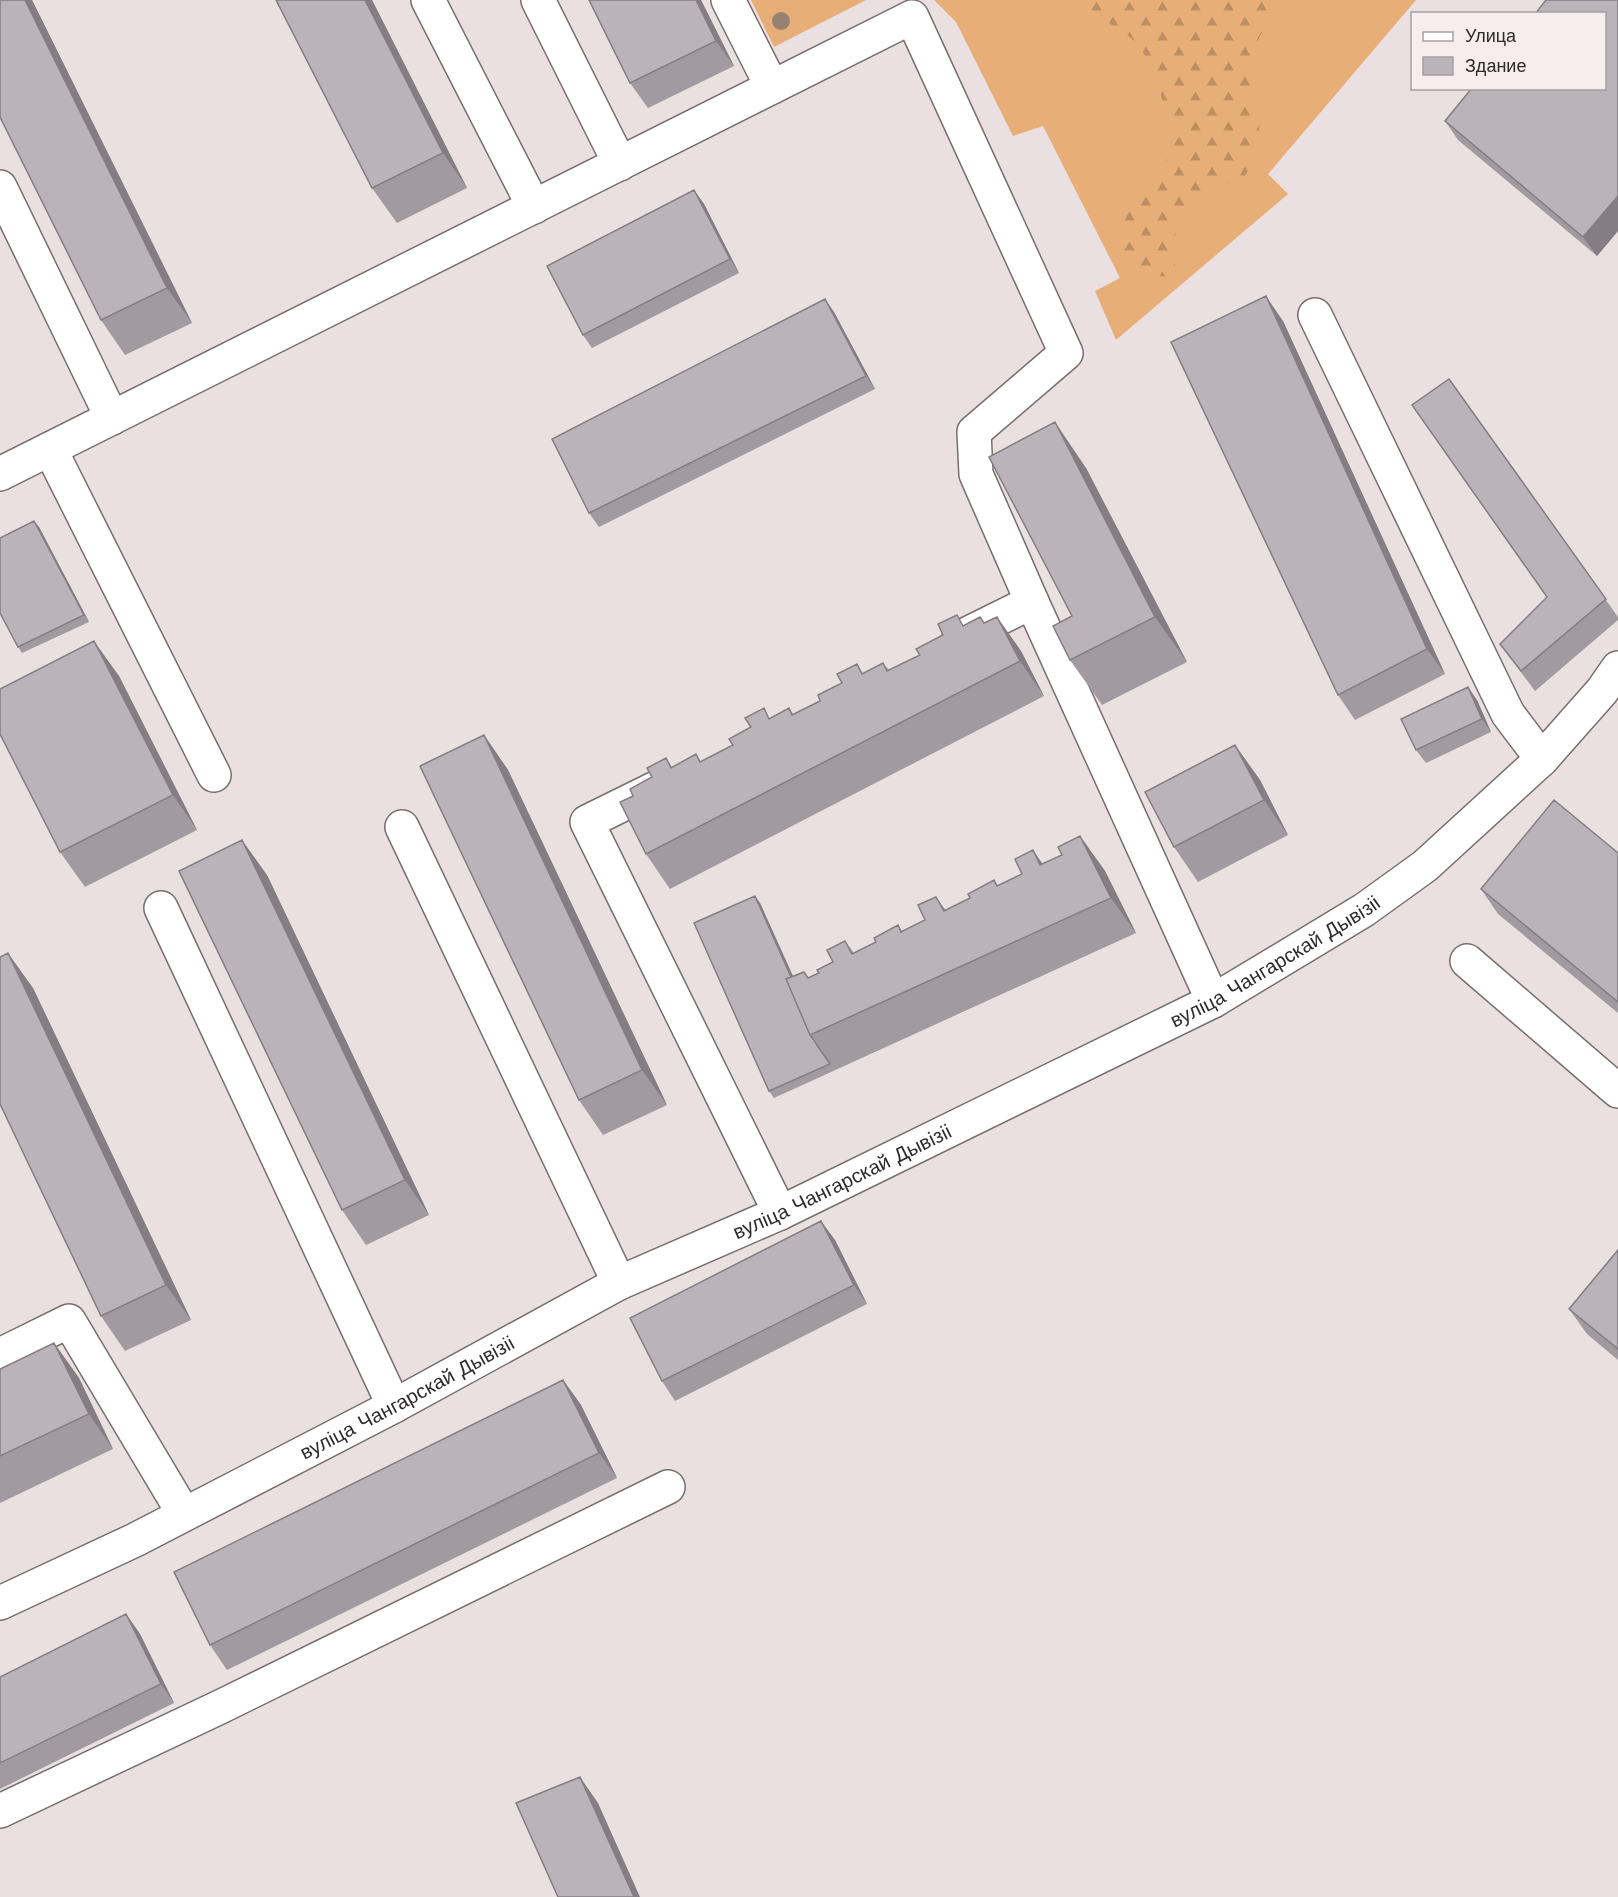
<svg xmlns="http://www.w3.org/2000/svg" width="1618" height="1897" viewBox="0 0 1618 1897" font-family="'Work Sans',sans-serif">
<defs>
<pattern id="forest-firs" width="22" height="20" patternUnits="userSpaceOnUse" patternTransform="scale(1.5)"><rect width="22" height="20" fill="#e7ae77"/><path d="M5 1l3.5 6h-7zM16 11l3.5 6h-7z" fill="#bc8e62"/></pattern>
</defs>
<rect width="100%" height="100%" fill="#eae0e1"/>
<path fill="#e7ae77" d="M751 0H866L774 47Z
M934 0H1416L1268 174 1288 194 1116 340 1095 291 1120 278 1043 126 1013 136 956 22Z"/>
<path fill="url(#forest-firs)" d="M1084 0H1294L1276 15 1260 36 1251 56V75L1261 120 1250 168 1242 180 1211 186 1177 216 1175 238V276C1157 277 1143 277 1130 262 1119 247 1118 226 1130 211 1137 203 1146 196 1153 188 1160 179 1165 167 1168 155 1173 133 1164 105 1157 83 1152 67 1145 52 1133 40 1115 23 1098 22 1084 0Z"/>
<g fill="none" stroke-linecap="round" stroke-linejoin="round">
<defs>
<g id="minor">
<path d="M428 0 534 207"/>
<path d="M538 0 620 164"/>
<path d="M728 0 772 87"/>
<path d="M0 187 112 418"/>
<path d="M1315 315 1508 714 1542 759"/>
<path d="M50 449 214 775"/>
<path d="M0 474 912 17 1066 353 974 432 976 474 1032 602 1213 1001"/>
<path d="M959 638 1032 602"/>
<path d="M660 786 587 822 780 1213"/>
<path d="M402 827 619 1283"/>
<path d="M161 908 394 1406"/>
<path d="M1467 961 1618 1091"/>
<path d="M0 1355 69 1321 184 1514"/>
<path id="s1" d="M0 1603 135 1540 394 1406 619 1283 780 1213 1213 1001 1364 910 1425 866 1542 759 1602 691 1618 668"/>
<path d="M0 1811 220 1707 668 1487"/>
</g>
</defs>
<use href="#minor" stroke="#776e6f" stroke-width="36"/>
<use href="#minor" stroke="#fff" stroke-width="33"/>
</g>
<circle fill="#968272" cx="781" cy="21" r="9"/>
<path fill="#a29a9e" d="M0 0H32L192 323 125 355 101 320Z
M276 0H372L467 188 397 223 372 188Z
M701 0 734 66 648 108 630 83Z
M1618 0V231L1597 256 1458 140 1445 121Z
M694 190 704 204 739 273 592 348 583 335Z
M834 312 875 389 599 527 589 513Z
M1283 321 1445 674 1355 720 1338 695Z
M1449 379 1618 617V620L1535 691 1500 644 1547 597Z
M1086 468 1187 662 1102 705 1070 660 1072 616Z
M34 521 39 527 89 622 22 653 18 647Z
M997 617 1021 651 1044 696 670 889 646 854 633 796 652 777 666 758 672 767 696 754 701 762 733 745 771 718 789 708 793 714 820 701 842 683 857 664 863 674 883 663 889 670 920 655 964 626 984 623Z
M119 676 197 830 85 887 60 852Z
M1477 700 1491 732 1426 763 1416 750Z
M484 735 508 770 667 1105 603 1135 579 1100Z
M1235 745 1260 780 1288 835 1198 882 1174 847Z
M1080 836 1105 871 1136 933 774 1098 769 1091 760 903 793 976 809 978 819 973 833 962 845 941 854 953 876 942 898 925 902 931 970 898 994 880 998 886 1062 855Z
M1618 853V1013L1498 914 1481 889Z
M267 875 429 1215 366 1245 342 1210Z
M33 988 191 1320 125 1351 101 1316Z
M835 1240 867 1304 675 1401 662 1381Z
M1618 1250V1360L1587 1334 1569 1309Z
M54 1343 79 1378 113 1449 0 1503V1369Z
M563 1380 581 1405 617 1478 227 1670 210 1645Z
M126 1614 140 1634 174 1703 0 1789V1677Z"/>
<path fill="#847d81" d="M25 0H32L192 323 167 288Z
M365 0H372L467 188 443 153Z
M696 0H701L734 66 716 41Z
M694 190 704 204 739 273 730 259Z
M1618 196V231L1597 256 1583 237Z
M1266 296 1283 321 1445 674 1427 649Z
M825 299 834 312 875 389 866 376Z
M1055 422 1086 468 1187 662 1155 617Z
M34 521 39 527 89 622 84 615Z
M997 617 1021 651 1044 696 1020 661Z
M94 641 119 676 197 830 173 795Z
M1468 687 1477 700 1491 732 1482 719Z
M484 735 508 770 667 1105 642 1070Z
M1235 745 1260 780 1288 835 1264 800Z
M1080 836 1105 871 1136 933 1111 898Z
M242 840 267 875 429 1215 405 1180Z
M1033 850 1057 885 1040 865Z
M755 896 760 903 818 1032 816 1033Z
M936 897 961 932 944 911Z
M8 953 33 988 191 1320 166 1285Z
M821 1221 835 1240 867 1304 854 1285Z
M54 1343 79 1378 113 1449 89 1414Z
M563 1380 581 1405 617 1478 599 1453Z
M126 1614 140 1634 174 1703 161 1684Z
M580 1777 598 1803 640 1897H634Z"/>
<path fill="#bcb3b8" stroke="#847d81" stroke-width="1.5" d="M0 0H25L167 288 101 320 0 117Z
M276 0H365L443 153 372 188Z
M589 0H696L716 41 630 83Z
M1546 0H1618V196L1583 237 1445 121 1472 88H1605V14H1535Z
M694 190 730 259 583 335 547 266Z
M1266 296 1427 649 1338 695 1171 342Z
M825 299 866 376 589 513 552 439Z
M1449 379 1606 599 1521 671 1500 644 1547 597 1412 405Z
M1055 422 1155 617 1070 660 1053 626 1072 616 989 457Z
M34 521 84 615 18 647 0 613V538Z
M957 615 963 626 980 617 984 623 997 617 1020 661 646 854 620 802 633 796 630 789 652 777 647 768 666 758 671 768 696 754 700 762 733 745 729 739 751 727 745 718 764 708 769 719 789 708 792 715 820 701 818 695 842 683 837 674 857 664 862 674 883 663 887 671 920 655 916 649 943 635 938 624Z
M94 641 173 795 60 852 0 734V689Z
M1468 687 1482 719 1416 750 1401 719Z
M484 735 642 1070 579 1100 420 766Z
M1235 745 1264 800 1174 847 1145 792Z
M1554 800 1618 853V1002L1481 889Z
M1080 836 1111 898 810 1035 786 979 804 972 808 978 819 973 817 970 833 962 827 950 845 941 852 954 876 942 874 938 898 925 901 932 925 920 918 905 936 897 944 911 970 898 968 894 994 880 997 886 1022 874 1015 859 1033 850 1040 865 1062 855 1058 847Z
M242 840 405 1180 342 1210 179 871Z
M755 896 791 977 786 979 810 1035 830 1064 769 1091 694 923Z
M8 953 166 1285 101 1316 0 1104V957Z
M821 1221 854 1285 662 1381 630 1318Z
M1618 1250V1349L1569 1309Z
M54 1343 89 1414 0 1456V1369Z
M563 1380 599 1453 210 1645 174 1572Z
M126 1614 161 1684 0 1763V1677Z
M580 1777 634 1897H558L516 1803Z"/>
<g text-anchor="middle" stroke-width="5" stroke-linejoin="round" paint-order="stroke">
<g font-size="20" fill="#2e2a2a" stroke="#f8edee">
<text dy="7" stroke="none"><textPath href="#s1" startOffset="1428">вуліца Чангарскай Дывізіі</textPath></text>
<text dy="7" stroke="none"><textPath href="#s1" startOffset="942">вуліца Чангарскай Дывізіі</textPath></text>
<text dy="7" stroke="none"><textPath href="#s1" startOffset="456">вуліца Чангарскай Дывізіі</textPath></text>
</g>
</g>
<rect x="1411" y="12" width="195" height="78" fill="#f8edee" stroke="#a79fa0" stroke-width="1.5"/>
<rect x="1423" y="32" width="30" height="9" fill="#ffffff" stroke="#a79fa0" stroke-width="1.5"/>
<text x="1465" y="42" font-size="18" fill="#2e2a2a">Улица</text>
<rect x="1423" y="57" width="30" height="18" fill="#bcb3b8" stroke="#a79fa0" stroke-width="1.5"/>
<text x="1465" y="72" font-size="18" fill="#2e2a2a">Здание</text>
</svg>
